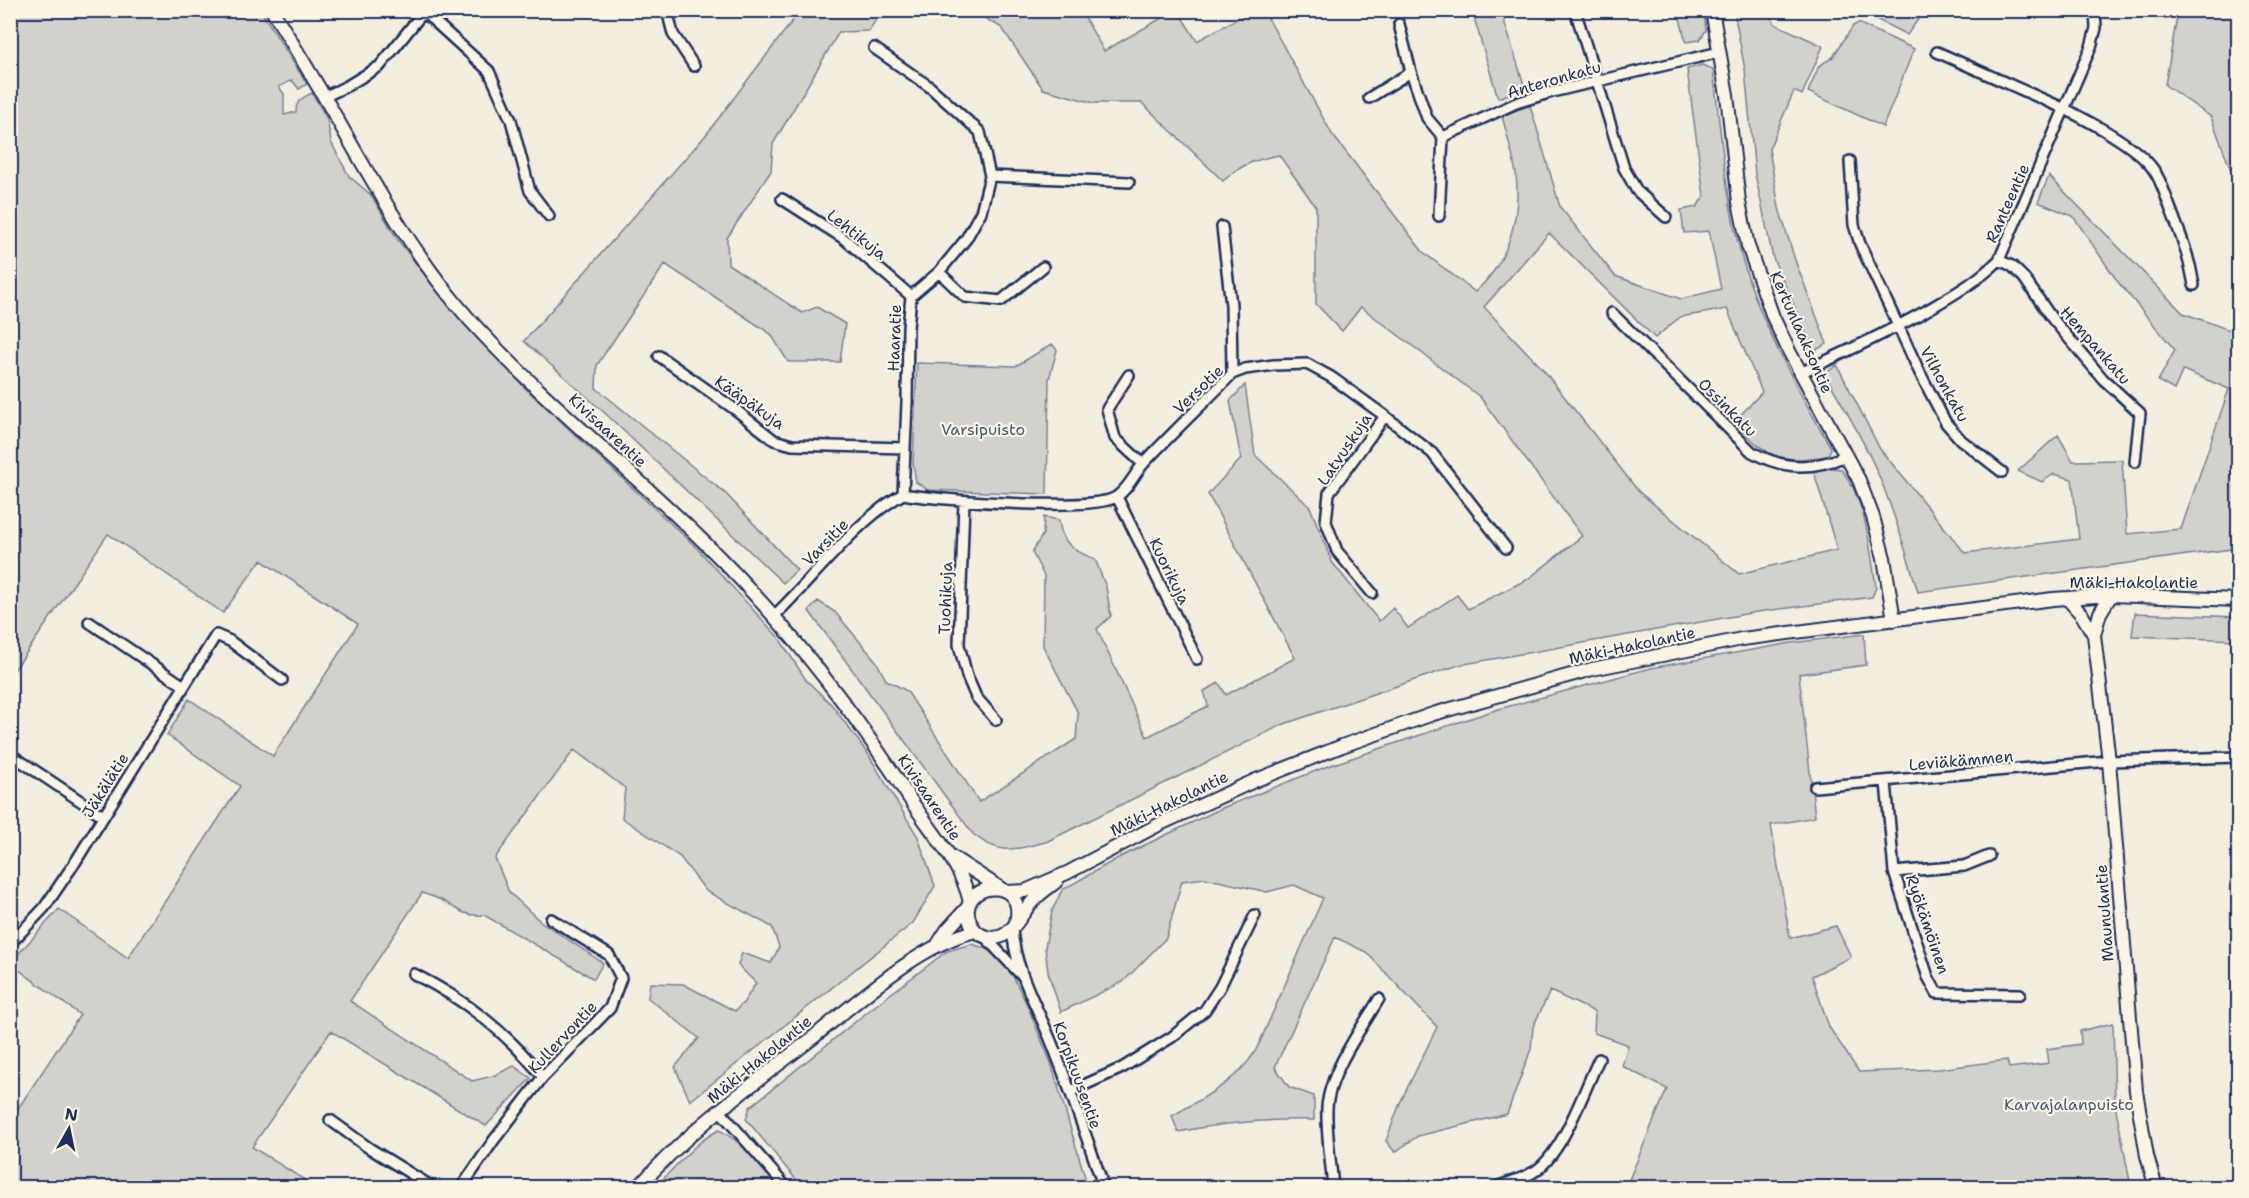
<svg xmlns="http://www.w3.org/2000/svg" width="2249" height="1198" viewBox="0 0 2249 1198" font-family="'Shantell Sans',sans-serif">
<rect width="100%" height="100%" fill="#f3ede0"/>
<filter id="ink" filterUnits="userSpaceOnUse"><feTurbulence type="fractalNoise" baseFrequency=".0167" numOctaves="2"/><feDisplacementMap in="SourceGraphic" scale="12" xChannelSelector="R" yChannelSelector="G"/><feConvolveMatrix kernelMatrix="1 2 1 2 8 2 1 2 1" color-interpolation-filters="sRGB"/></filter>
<g filter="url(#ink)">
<path fill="#d3d1cc" stroke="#778095" stroke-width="1.5" d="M971 10 1081 11 1104 51 1174 11H1178L1197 41 1251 11H1264L1332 134 1423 252 1475 292C1508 263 1521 218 1516 174 1513 155 1507 135 1502 116L1530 105 1560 207 1615 276 1681 299 1721 289 1709 231 1684 233 1681 210 1697 207 1704 196 1687 69 1702 65 1713 69C1721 132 1725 197 1742 258 1761 325 1797 388 1831 448L1828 456C1776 463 1770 459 1734 422L1762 392 1727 309 1680 317 1655 338 1549 233 1484 307 1541 367 1639 492 1739 574 1837 550 1814 472 1826 467 1841 469C1865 498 1869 542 1875 579L1876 588 1872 597 1757 612 1459 665 1284 724 1046 842C1014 849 1001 857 973 834L809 611 818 601 835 612 876 661 886 680 907 691 979 802 1076 739 1078 713 1043 646 1044 576 1032 552 1043 534 1044 517 1059 520C1061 544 1074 551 1095 559L1106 587 1111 616 1097 629 1147 737 1208 706 1204 691 1219 683 1226 695 1295 658 1208 494 1241 459 1230 401 1245 385 1255 455 1310 507 1332 562 1379 621 1393 608 1408 628 1457 595 1468 609 1528 579 1582 536 1480 397 1361 307 1342 331 1316 304V207L1279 155C1254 160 1242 164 1223 181L1142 103H1094L1043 89 1002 28Z
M11 11H261L307 84 299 89 292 80 279 87 284 94V115L296 112C296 100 302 98 312 93L327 119 331 142 349 176 371 195 398 240 440 295 527 390 694 545 779 638 806 680 832 705 868 754 918 837 935 886 913 923 690 1101 675 1067 699 1038 648 998 650 983 683 984 735 1011 744 1002 756 983 738 965 742 953 771 963 779 947 772 927 706 891 680 857 622 818 625 788 574 750 495 858 509 892 540 921 603 963 594 979 484 915C467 917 458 910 445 902 438 898 430 896 422 893L350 1001 472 1081 493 1076 514 1066 531 1078 486 1126 331 1031 252 1147 316 1187H11V1119L80 1015 11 964V962L59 909 128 958 240 786 167 735 189 699 273 756 358 624 261 560 223 613 108 534 11 675Z
M800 11H881L869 31 839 32 773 144 771 171 727 238 728 264 802 313 817 307 845 324 840 362H788L771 334 665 264 597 365 596 388 726 494 797 570 783 583 607 415 524 341 705 136Z
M1472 11H1501L1525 88 1498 98Z
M1678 11H1704L1706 30 1700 40 1686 42Z
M1734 11H1767L1775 24 1823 46 1802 95 1794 91 1769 149 1779 208 1795 260 1827 344 1814 351 1773 258 1755 174 1745 70Z
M1867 11H1924L1907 35 1870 16Z
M2178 11 2237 10 2238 13V189L2211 117 2165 85Z
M1858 23 1914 49 1883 127 1808 92 1819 66 1833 57 1853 26Z
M2049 176 2183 313 2238 333V548L1918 592C1907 555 1896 517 1881 481 1866 444 1845 409 1825 374L1837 365 1880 449 1965 553 2079 539 2072 479 2054 474 2042 482 2018 471 2058 435 2073 461 2122 460 2127 534 2181 529 2229 389 2183 370 2174 390 2158 381 2175 350 2118 282 2073 216 2038 202Z
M1052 344 1057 350 1049 379 1047 494 928 490 916 482 913 463 917 363 1016 366Z
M2135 613 2238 617V640L2132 636Z
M1864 634 1866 665 1799 674 1815 817 1771 825 1790 938 1836 926 1851 957 1812 976 1829 1027 1859 1072 1939 1069 2007 1060 2009 1068 2049 1063 2047 1049 2081 1044 2080 1031 2113 1023 2115 1104 2131 1187H1626L1667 1089 1622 1066 1628 1045 1594 1033 1595 1012 1550 991 1533 1027 1531 1049 1507 1114 1418 1136 1395 1152 1386 1141 1400 1103 1437 1027 1366 952 1335 937 1275 1067 1289 1087 1314 1096V1120C1266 1119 1225 1122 1178 1132L1172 1116C1204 1097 1243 1079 1259 1044L1323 898 1294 885 1267 892 1205 878 1182 881 1166 938 1123 982 1061 1012 1048 972 1045 947 1052 911 1062 890 1120 857 1222 808 1328 766 1495 710 1651 668 1791 643Z
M972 944 987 949 1011 972 1028 1007 1051 1063 1088 1187H802L746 1119 750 1107 876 1005 947 951Z
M719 1130C744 1142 761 1166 778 1187H655C676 1167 693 1143 719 1130Z"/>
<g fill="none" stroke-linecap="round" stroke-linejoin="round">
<defs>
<path id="street" d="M422 10 489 71 511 120 530 191 549 216
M667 10 673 34 694 66
M1575 10 1624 168 1637 191 1666 217
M1399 24 1411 72
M874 48 930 87 980 132 990 176 981 212 966 239 939 272 911 296 908 328 907 403 903 494
M1937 52 2065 109C2090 122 2137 146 2153 169 2160 178 2164 191 2168 202 2179 231 2189 254 2194 285
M324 97 347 86 380 66 425 10
M1369 98 1411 72 1427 118 1443 137
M1850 161 1854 225 1860 244 1920 373 1946 423 1961 440 2002 472
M990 176 1129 182
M782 199 843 238 911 296
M1439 216 1443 137 1516 103 1552 92 1720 52
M1222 227 1231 305 1232 374
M1999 260 2012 266 2024 278 2051 317 2103 379 2140 413 2135 462
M939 272 965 297 1001 301 1043 267
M1612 313 1752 452C1784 470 1812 470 1846 456
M659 356 736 410 774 440 792 445 905 448
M1800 373C1842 354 1884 334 1924 312 1951 296 1977 282 1999 260L2091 47 2096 28 2095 10
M1129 375 1107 409 1115 438 1143 464
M903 494C936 500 1093 512 1116 497 1129 489 1135 472 1145 462 1173 432 1203 404 1232 374L1245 369 1274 365 1307 364 1331 377 1385 416 1432 453 1506 548
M1117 497 1197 659
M964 501 959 645 967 676 976 697 996 720
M1372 593 1337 551 1326 522 1329 493 1385 416
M774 616C814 578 856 520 903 494
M89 622 184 686
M10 754 103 816
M1886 782 1894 872 1928 977 1937 993 2020 994
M1815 787 2109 761 2238 757
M1894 872 1964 866 1989 856
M1012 929C1015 970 1036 1004 1051 1041 1070 1089 1087 1138 1104 1188
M984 936 1020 974
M10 944 44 908 76 861 216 635 230 641 282 680
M414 974C466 1000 506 1032 543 1077
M1071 1091 1122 1068 1172 1037 1205 1010 1220 987 1255 915
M720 1111 787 1188
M330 1120 369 1148 434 1188
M461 1188 494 1140 543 1077 610 1008 621 978 609 955 551 919
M1333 1188C1331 1162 1326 1134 1327 1108 1329 1073 1361 1029 1379 999
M1493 1188C1506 1183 1520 1180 1532 1173 1562 1157 1584 1090 1599 1059"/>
<path id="secondary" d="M272 10C294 46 316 82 337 119 376 188 416 259 469 319 542 400 629 468 706 544 784 621 851 707 910 799 931 832 961 863 970 902
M1712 10 1727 95 1739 202 1748 246 1773 317 1789 351 1859 480 1873 517 1884 558 1894 620
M2111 595 2100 613 2094 635 2109 761 2136 1091 2147 1156 2156 1188
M2067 598 2082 615 2094 635
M952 857 1000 888
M1008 892 1025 891 1067 873 1160 824 1254 781 1342 746 1433 714 1592 669 1742 639 2053 599 2111 595 2238 600
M1016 922C1028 873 954 882 970 922 973 929 979 935 987 937 1010 943 1019 916 1032 902 1039 894 1048 888 1057 881
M938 944 947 930 968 907
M638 1188C687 1131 751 1086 810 1040 856 1003 919 944 976 931"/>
</defs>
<use href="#street" stroke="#1b2f5e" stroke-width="14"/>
<use href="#secondary" stroke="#1b2f5e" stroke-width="16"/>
<use href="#street" stroke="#fcf5e5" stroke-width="9"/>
<use href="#secondary" stroke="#fcf5e5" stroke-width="12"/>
</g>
</g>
<g text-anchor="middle" stroke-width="4.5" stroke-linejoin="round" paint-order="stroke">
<g font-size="16" fill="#1b2f5e" stroke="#fcf5e5">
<text transform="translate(1554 79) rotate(-16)" y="6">Anteronkatu</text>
<text transform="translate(2007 203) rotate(-66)" y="6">Ranteentie</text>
<text transform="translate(857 234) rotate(38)" y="6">Lehtikuja</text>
<text transform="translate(1802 332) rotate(66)" y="6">Kertunlaaksontie</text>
<text transform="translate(894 338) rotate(-88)" y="6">Haaratie</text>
<text transform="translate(2096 345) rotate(49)" y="6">Hempankatu</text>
<text transform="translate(1945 384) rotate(61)" y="6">Vilhonkatu</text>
<text transform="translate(1198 389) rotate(-44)" y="6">Versotie</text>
<text transform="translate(750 402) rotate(35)" y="6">Kääpäkuja</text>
<text transform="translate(1728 407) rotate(45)" y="6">Ossinkatu</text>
<text transform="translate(608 430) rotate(43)" y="6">Kivisaarentie</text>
<text transform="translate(1344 449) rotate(-56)" y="6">Latvuskuja</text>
<text transform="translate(825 542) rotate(-46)" y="6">Varsitie</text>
<text transform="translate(1170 571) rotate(64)" y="6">Kuorikuja</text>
<text x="2134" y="588">Mäki-Hakolantie</text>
<text transform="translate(945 598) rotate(-88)" y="6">Tuohikuja</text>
<text transform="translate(1632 645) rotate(-12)" y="6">Mäki-Hakolantie</text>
<text transform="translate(1961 760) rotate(-5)" y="6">Leviäkämmen</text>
<text transform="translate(105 785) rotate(-58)" y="6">Jäkälätie</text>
<text transform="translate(930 797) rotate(56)" y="6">Kivisaarentie</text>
<text transform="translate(1169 803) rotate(-26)" y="6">Mäki-Hakolantie</text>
<text transform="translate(2104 913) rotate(-94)" y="6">Maunulantie</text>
<text transform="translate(1928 924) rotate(71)" y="6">Ryökämöinen</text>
<text transform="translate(562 1037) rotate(-47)" y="6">Kullervontie</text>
<text transform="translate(759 1059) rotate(-39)" y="6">Mäki-Hakolantie</text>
<text transform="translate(1078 1075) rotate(70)" y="6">Korpikuusentie</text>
</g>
<g font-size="16" fill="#49587a" stroke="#fcf5e5">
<text x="983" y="435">Varsipuisto</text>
<text x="2069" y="1110">Karvajalanpuisto</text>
</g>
</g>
<rect width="2249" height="1198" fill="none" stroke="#fcf5e5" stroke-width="36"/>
<rect x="18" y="18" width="2213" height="1162" fill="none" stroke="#1b2f5e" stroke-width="2" filter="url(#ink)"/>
<g transform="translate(69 1129) rotate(9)" stroke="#fcf5e5" stroke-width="4.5" paint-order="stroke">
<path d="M0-4.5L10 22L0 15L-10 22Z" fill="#1b2f5e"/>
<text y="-9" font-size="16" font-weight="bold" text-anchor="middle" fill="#1b2f5e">N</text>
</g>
</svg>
